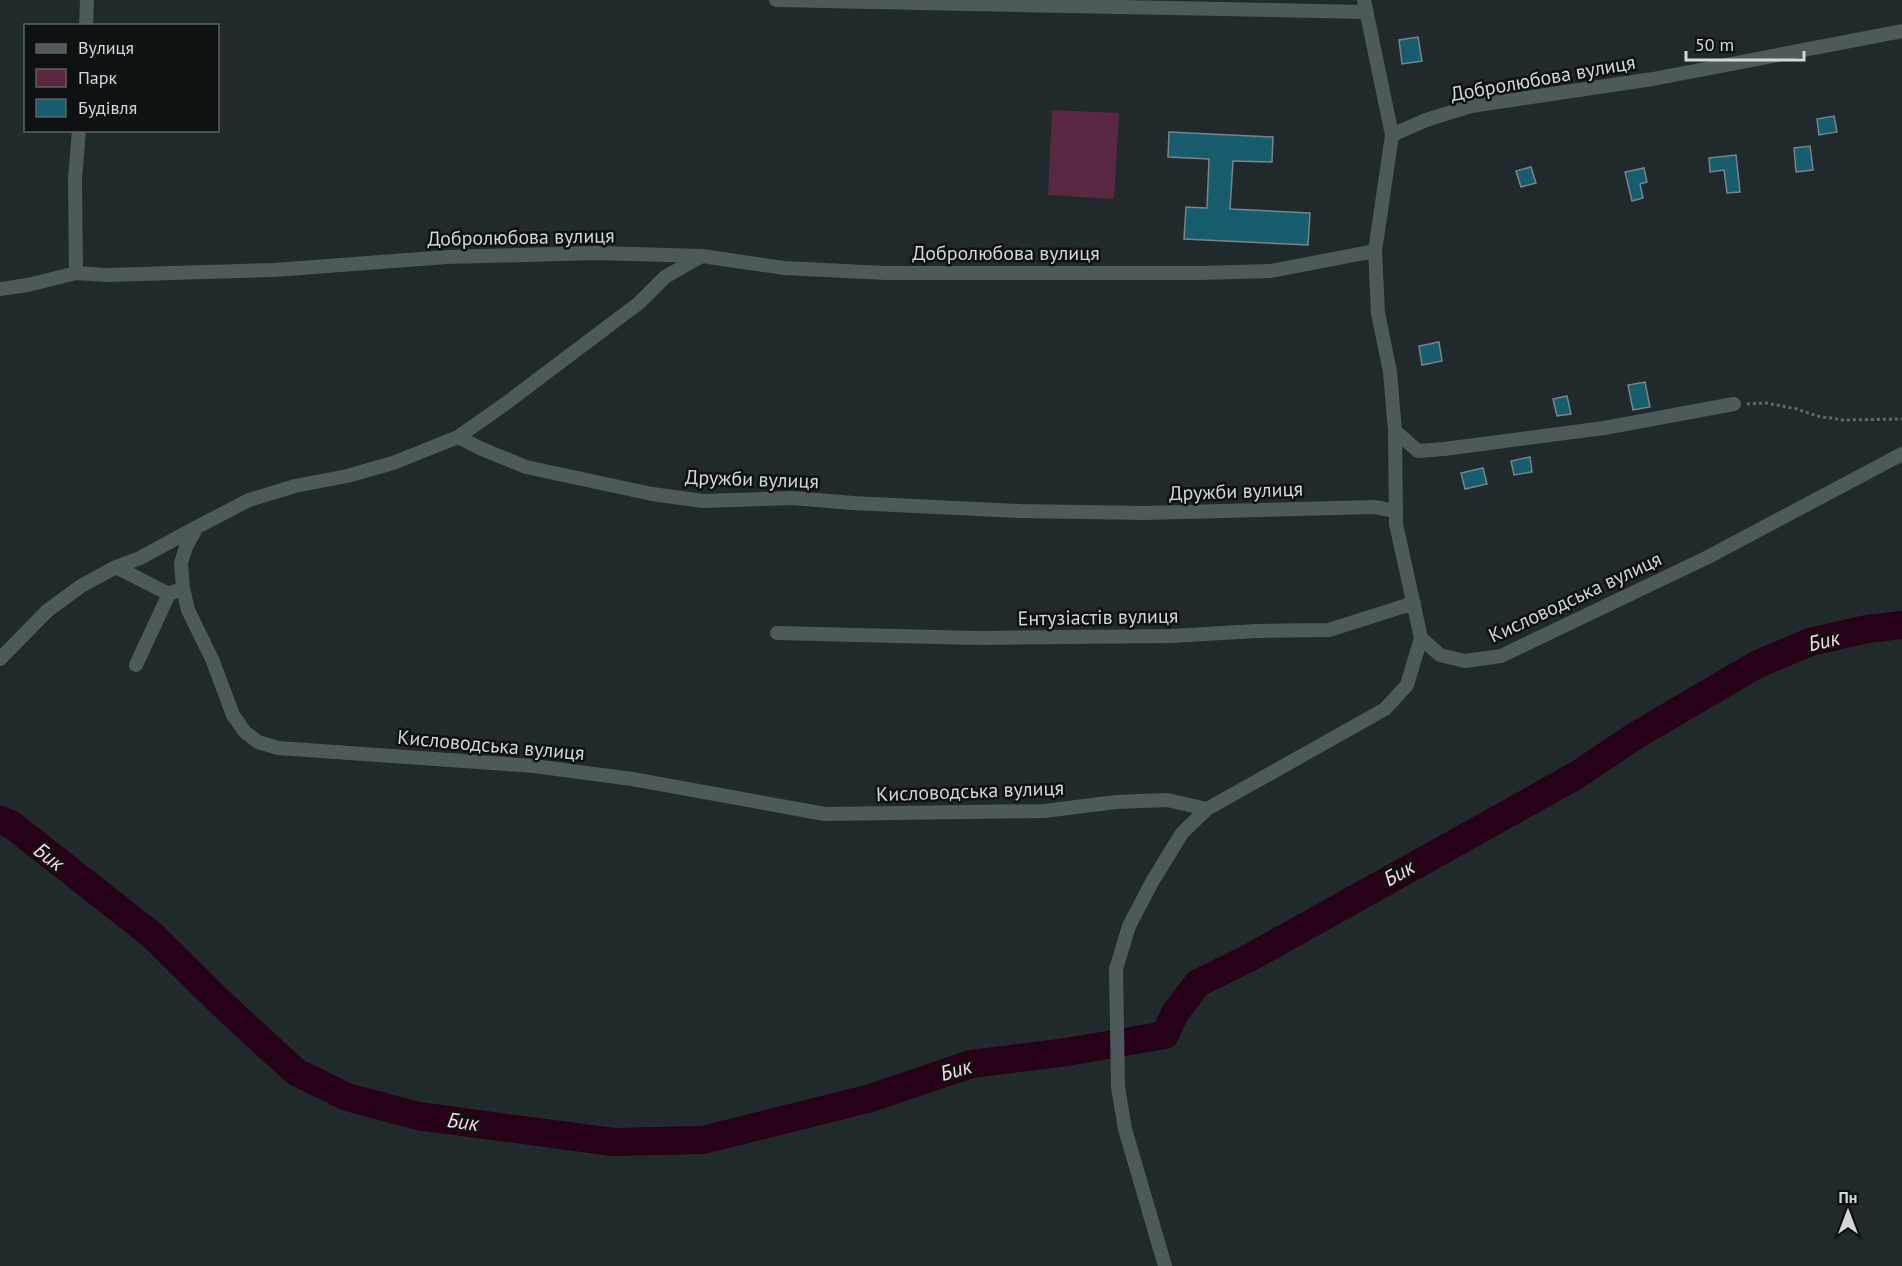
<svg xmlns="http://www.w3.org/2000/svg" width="1902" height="1266" viewBox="0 0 1902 1266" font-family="'PT Sans',sans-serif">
<rect width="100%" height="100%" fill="#20292c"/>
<path fill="#59273f" d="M1052 110 1119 113 1114 199 1048 195Z"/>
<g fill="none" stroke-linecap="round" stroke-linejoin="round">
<path stroke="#270115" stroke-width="28" d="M0 820 12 825 152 935 223 1005 296 1072 347 1097 418 1116 613 1142 703 1140 871 1098 971 1064 1067 1052 1165 1035 1175 1013 1198 983 1251 957 1577 775 1635 736 1756 665 1810 642 1867 629 1902 625"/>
</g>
<path fill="#185d6e" stroke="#798488" stroke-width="1.5" d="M1418 37 1422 61 1402 64 1399 40Z
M1834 116 1837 132 1819 135 1817 119Z
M1169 132 1273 137 1272 162 1233 161 1230 209 1310 213 1308 245 1184 239 1186 207 1207 208 1209 159 1168 157Z
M1810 146 1813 170 1796 172 1794 148Z
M1736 155 1740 192 1727 193 1724 170 1710 172 1709 158Z
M1531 167 1536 183 1521 187 1516 171Z
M1644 168 1647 182 1640 184 1643 198 1632 201 1625 172Z
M1439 342 1442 361 1422 365 1419 346Z
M1645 382 1650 407 1633 410 1628 385Z
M1567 396 1571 414 1557 416 1553 399Z
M1530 457 1532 472 1514 475 1511 461Z
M1483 468 1487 484 1465 489 1461 473Z"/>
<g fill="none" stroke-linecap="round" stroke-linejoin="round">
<path stroke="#60676a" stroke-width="3" stroke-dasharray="3 3" stroke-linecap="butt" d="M1747 404 1766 403 1797 409 1817 416 1843 420 1902 419"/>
<path stroke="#4e595c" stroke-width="14" d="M776 0 1366 12
M1364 0 1392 135
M86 26 87 0
M1375 251 1378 313 1390 372 1395 431 1396 524 1421 638
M76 273 75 179 79 130
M0 289 28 285 76 273 107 275 274 270 447 257 597 253 702 256 784 268 886 273H1200L1271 271 1375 251 1392 135 1426 120 1471 106 1653 79 1902 31
M1395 431 1418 451 1444 449 1604 428 1734 404
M458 437 505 404 639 303 665 277 700 257
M116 567 169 594
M183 588 181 563 186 547 197 527 249 500 295 486 347 476 393 463 458 437 482 449 526 467 652 494 703 501 792 498 853 503 1020 511 1144 513 1374 507 1396 511
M777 633 978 638 1171 636 1256 631 1329 630 1414 603
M0 659 47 611 81 586 116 567 140 558 197 527
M136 665 169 594 183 588 188 610 212 659 233 715 245 732 258 742 278 748 534 766 632 779 825 814 1044 811 1116 802 1167 800 1207 809 1385 709 1407 685 1421 638 1440 655 1465 661 1501 656 1708 557 1902 454
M1165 1266 1125 1129 1118 1087 1116 969 1129 926 1152 882 1182 833 1207 809"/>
</g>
<g text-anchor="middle" stroke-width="5" stroke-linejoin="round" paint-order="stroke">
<g font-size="20" fill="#d2d7d9" stroke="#0d1112">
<text transform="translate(1543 78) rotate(-10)" y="7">Добролюбова вулиця</text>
<text transform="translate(521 237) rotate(-1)" y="7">Добролюбова вулиця</text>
<text x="1006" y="260">Добролюбова вулиця</text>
<text transform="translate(752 479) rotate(2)" y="7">Дружби вулиця</text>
<text transform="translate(1236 491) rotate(-2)" y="7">Дружби вулиця</text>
<text transform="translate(1575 597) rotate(-25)" y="7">Кисловодська вулиця</text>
<text transform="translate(1098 617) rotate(-1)" y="7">Ентузіастів вулиця</text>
<text transform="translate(491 745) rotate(5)" y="7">Кисловодська вулиця</text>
<text transform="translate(970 791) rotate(-2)" y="7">Кисловодська вулиця</text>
</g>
<g font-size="21" font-style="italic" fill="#fdd6e5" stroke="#0d1112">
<text transform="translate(1824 641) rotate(-13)" y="7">Бик</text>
<text transform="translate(49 857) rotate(37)" y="7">Бик</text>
<text transform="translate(1399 873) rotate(-29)" y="7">Бик</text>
<text transform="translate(956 1070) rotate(-16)" y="7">Бик</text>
<text transform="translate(463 1122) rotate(8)" y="7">Бик</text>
</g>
</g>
<rect x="24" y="24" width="195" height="108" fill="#0d1112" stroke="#5c6062" stroke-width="1.5"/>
<rect x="36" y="44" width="30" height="9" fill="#4e595c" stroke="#5c6062" stroke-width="1.5"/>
<text x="78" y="54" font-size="18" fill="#d2d7d9">Вулиця</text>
<rect x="36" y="69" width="30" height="18" fill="#59273f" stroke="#5c6062" stroke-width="1.5"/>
<text x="78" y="84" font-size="18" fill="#d2d7d9">Парк</text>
<rect x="36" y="99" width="30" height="18" fill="#185d6e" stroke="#5c6062" stroke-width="1.5"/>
<text x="78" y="114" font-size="18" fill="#d2d7d9">Будівля</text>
<g transform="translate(1848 1212)" stroke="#0d1112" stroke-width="4.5" paint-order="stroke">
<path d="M0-4.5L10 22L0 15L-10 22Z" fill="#d2d7d9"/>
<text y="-9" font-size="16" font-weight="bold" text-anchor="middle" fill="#d2d7d9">Пн</text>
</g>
<path d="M1686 51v9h118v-9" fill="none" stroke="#d2d7d9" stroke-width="3"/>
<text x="1695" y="51" font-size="18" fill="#d2d7d9" stroke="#0d1112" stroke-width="4.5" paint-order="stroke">50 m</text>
</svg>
